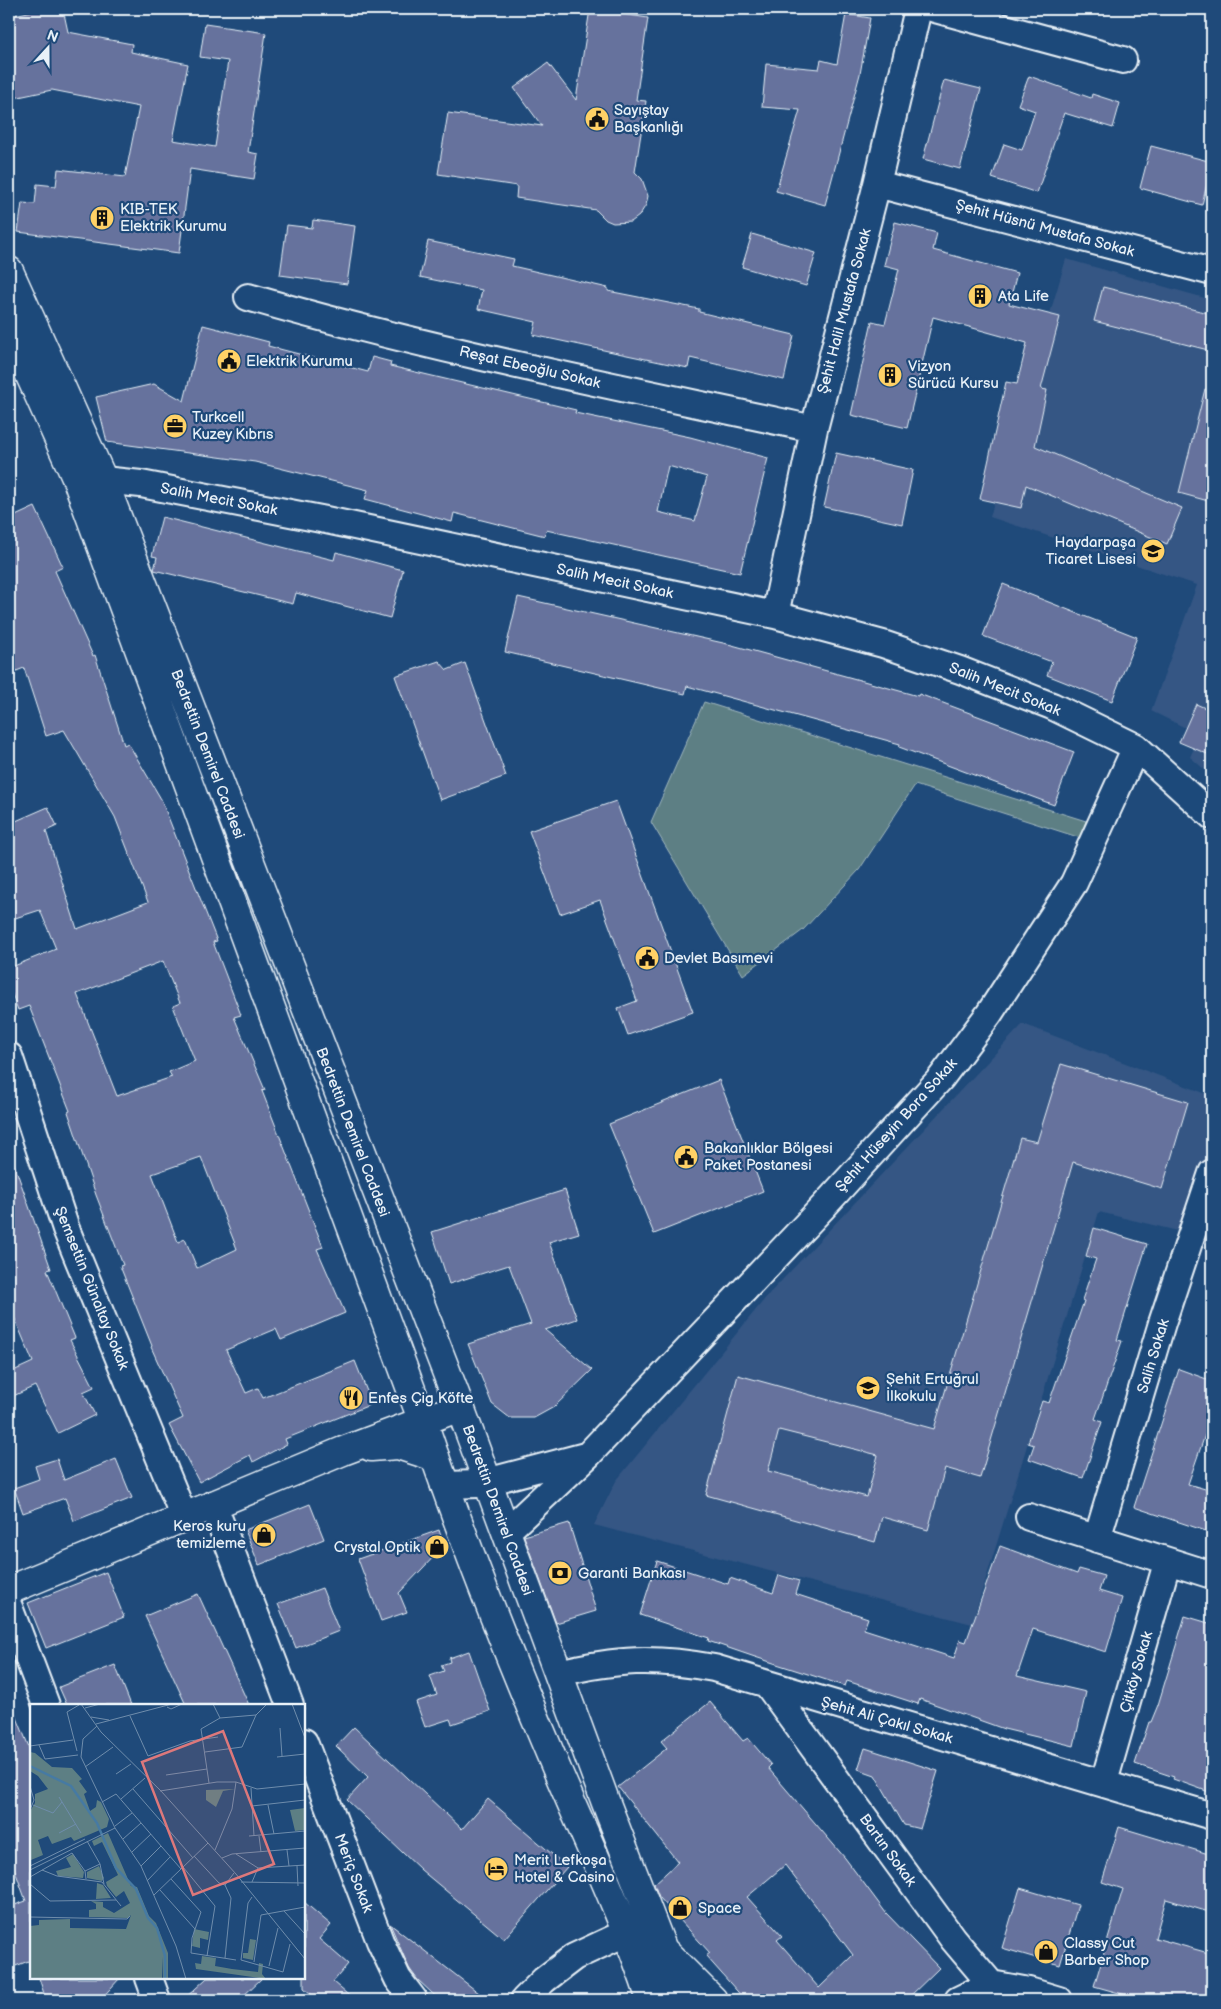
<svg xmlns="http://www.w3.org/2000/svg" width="1221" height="2009" viewBox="0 0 1221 2009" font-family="'Balsamiq Sans',sans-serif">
<rect width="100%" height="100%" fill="#1f4a7a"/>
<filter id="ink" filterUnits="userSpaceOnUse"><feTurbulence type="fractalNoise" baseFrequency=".02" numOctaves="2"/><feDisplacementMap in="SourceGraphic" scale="10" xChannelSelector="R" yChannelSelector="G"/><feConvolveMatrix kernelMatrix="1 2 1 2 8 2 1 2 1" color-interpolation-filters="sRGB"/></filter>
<g filter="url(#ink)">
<path fill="#345684" d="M1066 259 1212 300V776L1190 757 1200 735 1151 711 1197 585 990 517Z
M1023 1024 1212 1096V1141L1186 1233 1099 1212 972 1624 594 1525 616 1481 768 1295Z"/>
<path fill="#5d7f84" stroke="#a2b8be" d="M704 702 1086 821 1081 838 915 785 859 870 803 930 743 975 651 822Z"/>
<path fill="#66729d" stroke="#e8f1f8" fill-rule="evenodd" d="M43 9H63L68 32 132 44 131 52 188 64 173 140 215 147 228 61 200 57 205 24 266 33 248 152 258 154 254 179 190 169 179 253 18 232 22 203 35 204 37 184 56 186 58 169 125 177 139 107 52 90 9 99V16Z
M590 9 648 18 636 100 646 101 635 172 642 179 648 196 646 205 639 216 631 222 613 223 606 220 596 210 516 198 517 186 438 174 448 113 542 126 514 88 548 63 576 100Z
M846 14 870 18 860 74 825 205 776 191 800 110 762 107 766 64 819 69 821 60 837 64Z
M1029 76 1091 98 1092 94 1120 103 1113 128 1064 113 1037 193 992 178 1004 144 1022 150 1035 111 1018 105Z
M944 80 981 89 960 169 923 159Z
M1151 146 1212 162 1202 205 1140 188Z
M313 220 355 226 347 284 280 275 287 225 312 228Z
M895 222 937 233 933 250 1017 273 1009 304 1060 317 1041 389 1047 390 1035 446 1182 508 1167 544 1026 485 1021 508 980 499 1006 382 1017 384 1027 343 933 317 907 428 851 415 872 321 885 324 899 269 884 265Z
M752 234 816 253 806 286 742 267Z
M428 241 514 259 512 266 608 288V291L699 309V312L794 335 784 380 690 358 688 368 533 335 536 322 478 309 482 290 420 277Z
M1103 287 1212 314V351L1094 321Z
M203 325 269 342 268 346 368 372 372 357 391 362 390 366 576 410 575 413 690 437 768 458 740 573 546 530 545 536 454 513 452 522 365 499 368 490 255 462 107 442 96 397 154 384 184 401ZM668 466 707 477 695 521 658 512Z
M1205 389 1212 390V502L1179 493Z
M836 453 913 470 902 524 824 507Z
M35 507 63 567 55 571 93 656 95 655 124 745 128 743 161 799 217 941 213 942 241 1015 234 1017 265 1090 262 1091 323 1247 317 1249 345 1313 281 1340 276 1329 226 1350 246 1393 258 1388 263 1398 355 1361 372 1404 285 1439 287 1444 253 1462 250 1455 199 1482 169 1425 183 1418 151 1347 152 1346 120 1266 123 1265 96 1195 68 1112 70 1111 29 1006 18 1010 9 986V968L56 949 40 910 9 920V824L48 807 57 826 46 831 77 929 148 902 115 817 64 730 46 736 24 668 9 674V519ZM163 961 180 1003 173 1006 195 1061 169 1072 172 1077 117 1096 77 994ZM201 1157 237 1249 197 1268 185 1239 178 1242 152 1174Z
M162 517 334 560 336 552 403 570 390 618 296 593 293 604 154 570 157 557 152 556Z
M1003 584 1137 637 1112 701 1047 675 1052 662 983 636Z
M518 597 732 645 918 696 919 694 1074 752 1054 805 899 747 900 744 687 686 685 694 505 652Z
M439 661 447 670 465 663 506 776 440 800 395 676Z
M1196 704 1212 711V756L1179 742Z
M616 801 693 1012 628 1035 618 1008 637 1001 600 900 560 914 529 831Z
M1061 1064 1188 1102 1162 1189 1073 1162 980 1478 945 1468 928 1530 882 1517 875 1542 706 1495 738 1375 934 1429 1020 1138 1037 1142ZM779 1430 878 1455 867 1497 768 1471Z
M719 1080 763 1191 654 1234 609 1124Z
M9 1158H12L51 1269 47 1270 75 1338 70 1340 94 1387 83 1392 95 1415 58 1433 35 1386 9 1398V1373L33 1362 9 1305Z
M565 1190 579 1233 549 1242 577 1319 545 1330 592 1370 554 1407 534 1418H510L492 1404 468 1344 531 1324 509 1265 449 1284 432 1232Z
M1094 1228 1147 1244 1117 1340 1122 1341 1095 1419 1102 1422 1083 1478 1029 1459 1034 1445 1028 1443 1042 1401 1049 1403 1084 1301 1082 1300 1096 1259 1086 1256Z
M1179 1369 1212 1381V1415L1188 1484 1212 1491V1533L1134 1507Z
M57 1459 64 1480 116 1459 132 1498 74 1521 65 1498 23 1513 14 1488 39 1479 35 1466Z
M310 1504 324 1539 259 1565 245 1530Z
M569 1523 596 1611 556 1623 524 1536Z
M439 1530 444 1546 399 1593 407 1612 381 1621 358 1559Z
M1000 1546 1077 1574 1079 1569 1104 1576 1099 1591 1122 1598 1106 1652 1033 1629 1017 1676 1086 1692 1074 1746 1004 1729 920 1699 918 1704 847 1681 845 1686 755 1657 708 1641 709 1638 640 1615 657 1561 728 1584 730 1578 773 1593 779 1575 799 1581 795 1594 868 1618 864 1629 954 1658 960 1640 966 1642Z
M106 1572 124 1617 46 1648 28 1603Z
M322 1588 339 1631 296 1648 278 1604Z
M198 1594 249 1705H186L145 1616Z
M1185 1616 1212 1624V1793L1173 1779 1174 1777 1135 1764 1149 1722H1151L1158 1705Z
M469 1651 490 1711 452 1724 450 1719 425 1727 416 1702 437 1695 430 1676 444 1671 441 1665 450 1662 449 1658Z
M115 1665 131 1705H67L59 1687Z
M9 1698 31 1752V1960L13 1967 9 1955V1907L26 1901 9 1854Z
M710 1702 743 1741 748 1738 771 1765 768 1768 845 1858 886 1913 939 1968 906 2000H745L706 1956 710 1953 659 1897 654 1884 678 1862 618 1787 667 1748 661 1741ZM785 1865 853 1955 819 1988 777 1940 782 1936 747 1897Z
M354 1727 462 1829 488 1799 567 1867 504 1939 421 1870 347 1800 368 1777 336 1746Z
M865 1748 938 1771 920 1829 904 1825 875 1775 858 1769Z
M1119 1827 1212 1855V1913L1166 1899 1155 1938 1212 1954V2000H1144L1094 1986 1123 1889 1102 1882Z
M1020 1888 1078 1905 1060 1965 1002 1948Z
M304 1902 331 1925 319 1939 348 1964 333 1982 354 2000H318L304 1988Z
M390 1924 488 2000H445L434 1995 417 1979 409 1968Z
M39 1978H120L100 2000H46Z
M207 1978H262L239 2000H183Z"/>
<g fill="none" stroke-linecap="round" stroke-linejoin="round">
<defs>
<path id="street" d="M935 9 1123 60
M877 184 1212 272
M248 297C434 351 625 388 814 429
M82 480H103L141 484 326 520 775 615 883 644 960 670 1052 706 1136 747 1212 816
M775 615 814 429 877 184 918 9
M9 1056 66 1229 184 1517
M444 1485 479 1484 585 1456
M213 1504 290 1705
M1029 1517 1212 1575
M506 1532 588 1455 824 1206 941 1078 989 1014 1074 883 1136 747
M1097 1539 1162 1323 1212 1173
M9 1607 46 1705
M558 1673C617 1659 654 1657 714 1668L1212 1816
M767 1684 953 1939 991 1984
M304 1742 380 1941 398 1979 414 2000
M1104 1782 1167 1563
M149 1978 157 2000
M991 1984 1029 1991 1059 2000
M524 2000 544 1980 574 1957 647 1923
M958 2000 991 1984"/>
<path id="secondary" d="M371 1447 398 1445 435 1457
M9 1590 343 1451 460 1407"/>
<path id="primary" d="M9 271 103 480 460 1407 606 1803 663 1950 679 2000
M9 329 77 480 423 1422C462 1538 507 1652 555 1765 588 1843 625 1920 651 2000
M664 1951 713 2000"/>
</defs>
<use href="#street" stroke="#e8f1f8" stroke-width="30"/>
<use href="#secondary" stroke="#e8f1f8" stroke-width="31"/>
<use href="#primary" stroke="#e8f1f8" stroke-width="31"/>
<use href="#street" stroke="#1f4a7a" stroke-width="26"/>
<use href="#secondary" stroke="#1f4a7a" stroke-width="28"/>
<use href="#primary" stroke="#1f4a7a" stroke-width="28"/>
</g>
</g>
<defs>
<symbol id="civic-disc" viewBox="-11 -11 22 22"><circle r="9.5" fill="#ffd166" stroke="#1f4a7a"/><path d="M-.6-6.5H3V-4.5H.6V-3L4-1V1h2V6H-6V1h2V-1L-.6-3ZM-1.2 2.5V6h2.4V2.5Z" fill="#111"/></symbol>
<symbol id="building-disc" viewBox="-11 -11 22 22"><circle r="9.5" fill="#ffd166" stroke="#1f4a7a"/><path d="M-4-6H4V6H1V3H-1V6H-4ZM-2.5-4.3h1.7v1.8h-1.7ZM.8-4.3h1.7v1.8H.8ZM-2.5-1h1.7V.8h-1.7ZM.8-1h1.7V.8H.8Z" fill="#111"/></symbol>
<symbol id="office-disc" viewBox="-11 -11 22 22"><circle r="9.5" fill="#ffd166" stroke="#1f4a7a"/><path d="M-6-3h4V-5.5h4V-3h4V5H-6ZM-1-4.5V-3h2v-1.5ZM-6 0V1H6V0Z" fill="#111"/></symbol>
<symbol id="school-disc" viewBox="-11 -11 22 22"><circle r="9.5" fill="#ffd166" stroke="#1f4a7a"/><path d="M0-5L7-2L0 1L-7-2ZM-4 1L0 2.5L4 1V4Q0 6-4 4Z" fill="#111"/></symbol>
<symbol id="restaurant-disc" viewBox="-11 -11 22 22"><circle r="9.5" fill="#ffd166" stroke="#1f4a7a"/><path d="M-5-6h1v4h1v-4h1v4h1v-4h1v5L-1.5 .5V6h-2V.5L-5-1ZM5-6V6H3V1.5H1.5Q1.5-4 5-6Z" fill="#111"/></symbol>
<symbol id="shop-disc" viewBox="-11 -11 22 22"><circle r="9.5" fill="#ffd166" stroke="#1f4a7a"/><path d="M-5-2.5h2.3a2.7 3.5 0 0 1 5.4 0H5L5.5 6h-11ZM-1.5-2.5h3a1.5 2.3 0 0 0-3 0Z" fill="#111"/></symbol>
<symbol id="bank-disc" viewBox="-11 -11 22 22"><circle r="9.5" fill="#ffd166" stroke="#1f4a7a"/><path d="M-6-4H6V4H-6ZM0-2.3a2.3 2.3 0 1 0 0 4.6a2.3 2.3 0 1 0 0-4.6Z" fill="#111"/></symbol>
<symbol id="hotel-disc" viewBox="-11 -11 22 22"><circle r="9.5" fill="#ffd166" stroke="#1f4a7a"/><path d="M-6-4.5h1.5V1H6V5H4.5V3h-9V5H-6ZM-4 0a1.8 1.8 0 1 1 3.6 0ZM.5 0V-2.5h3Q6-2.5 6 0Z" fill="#111"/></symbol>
</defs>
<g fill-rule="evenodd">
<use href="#civic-disc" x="583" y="105" width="28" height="28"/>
<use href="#building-disc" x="88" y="204" width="28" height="28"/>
<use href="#building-disc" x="966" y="282" width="28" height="28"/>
<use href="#civic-disc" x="215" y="347" width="28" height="28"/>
<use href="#building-disc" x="876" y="361" width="28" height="28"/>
<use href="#office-disc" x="161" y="412" width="28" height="28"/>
<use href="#school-disc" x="1139" y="537" width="28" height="28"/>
<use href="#civic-disc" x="633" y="944" width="28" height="28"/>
<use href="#civic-disc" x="672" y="1143" width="28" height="28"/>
<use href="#school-disc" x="854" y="1374" width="28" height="28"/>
<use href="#restaurant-disc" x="337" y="1384" width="28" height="28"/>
<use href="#shop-disc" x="250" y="1521" width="28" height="28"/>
<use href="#shop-disc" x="423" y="1533" width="28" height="28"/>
<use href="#bank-disc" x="546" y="1559" width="28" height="28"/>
<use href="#hotel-disc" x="482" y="1855" width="28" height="28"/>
<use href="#shop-disc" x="666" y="1894" width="28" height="28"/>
<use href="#shop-disc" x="1032" y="1938" width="28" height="28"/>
</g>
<g text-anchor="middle" stroke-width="4.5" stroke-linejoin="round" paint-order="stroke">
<g font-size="15" fill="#e8f1f8" stroke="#1f4a7a" text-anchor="start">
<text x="614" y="115">Sayıştay<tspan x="614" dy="17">Başkanlığı</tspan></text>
<text x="120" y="214">KIB-TEK<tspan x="120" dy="17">Elektrik Kurumu</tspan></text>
<text x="998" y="301">Ata Life</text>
<text x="246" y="366">Elektrik Kurumu</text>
<text x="908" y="371">Vizyon<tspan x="908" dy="17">Sürücü Kursu</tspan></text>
<text x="192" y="422">Turkcell<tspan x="192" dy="17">Kuzey Kıbrıs</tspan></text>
<text x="1136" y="547" text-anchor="end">Haydarpaşa<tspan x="1136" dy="17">Ticaret Lisesi</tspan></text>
<text x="664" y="963">Devlet Basımevi</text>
<text x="704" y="1153">Bakanlıklar Bölgesi<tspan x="704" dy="17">Paket Postanesi</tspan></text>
<text x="886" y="1384">Şehit Ertuğrul<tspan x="886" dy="17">İlkokulu</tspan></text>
<text x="368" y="1403">Enfes Çig Köfte</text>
<text x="246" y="1531" text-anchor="end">Keros kuru<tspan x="246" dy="17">temizleme</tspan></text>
<text x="420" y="1552" text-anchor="end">Crystal Optik</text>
<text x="578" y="1578">Garanti Bankası</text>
<text x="514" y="1865">Merit Lefkoşa<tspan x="514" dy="17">Hotel &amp; Casino</tspan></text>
<text x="698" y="1913">Space</text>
<text x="1064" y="1948">Classy Cut<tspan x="1064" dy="17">Barber Shop</tspan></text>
</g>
<g font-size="15" fill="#e8f1f8" stroke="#1f4a7a">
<text transform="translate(1045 228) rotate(15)" y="5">Şehit Hüsnü Mustafa Sokak</text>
<text transform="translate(844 311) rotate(-75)" y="5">Şehit Halil Mustafa Sokak</text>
<text transform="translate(530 367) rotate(13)" y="5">Reşat Ebeoğlu Sokak</text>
<text transform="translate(219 499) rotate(11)" y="5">Salih Mecit Sokak</text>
<text transform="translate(615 581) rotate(12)" y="5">Salih Mecit Sokak</text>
<text transform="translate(1005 689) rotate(22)" y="5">Salih Mecit Sokak</text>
<text transform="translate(208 754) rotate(69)" y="5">Bedrettin Demirel Caddesi</text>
<text transform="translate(896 1125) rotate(-48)" y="5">Şehit Hüseyin Bora Sokak</text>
<text transform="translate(353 1132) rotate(69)" y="5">Bedrettin Demirel Caddesi</text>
<text transform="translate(92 1288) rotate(68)" y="5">Şemsettin Günaltay Sokak</text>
<text transform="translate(1153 1356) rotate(-73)" y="5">Salih Sokak</text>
<text transform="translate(498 1510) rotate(70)" y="5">Bedrettin Demirel Caddesi</text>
<text transform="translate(1136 1672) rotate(-74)" y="5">Çitköy Sokak</text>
<text transform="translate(887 1720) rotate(16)" y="5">Şehit Ali Çakıl Sokak</text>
<text transform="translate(888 1850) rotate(54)" y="5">Bartın Sokak</text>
<text transform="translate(354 1873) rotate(69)" y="5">Meriç Sokak</text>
</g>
</g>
<g transform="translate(30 1704)">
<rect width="275" height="275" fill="#1f4a7a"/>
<path d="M0 48 5 49 22 63 42 64 52 75 49 77 57 88 54 90 60 107 66 103 67 96 71 98 79 115 77 123 44 137 41 133 22 140 18 132 8 136 13 151 1 156 0 107 5 99V90L18 85 8 72 0 67ZM205 85 193 87 186 103 176 96V86ZM275 104V126L265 127 260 106ZM78 129 101 182 107 183 119 212 126 219 138 249V275H133L132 253V275H0V222L9 221V216L40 215V224L96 225 101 211 98 214 59 213V206L66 205V200L61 197 73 198V203L84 209 100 199 94 187 86 193 77 182 76 178 88 171 72 138 64 142 62 137ZM43 150 54 168 53 174 28 172 26 167 41 163 36 154ZM69 162 74 174 72 177 57 174V168ZM67 179 73 181 81 194 66 195ZM164 225 179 228 178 236 170 234V244L162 242ZM220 235 226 236 223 256 213 254V249H218ZM172 252 186 254 185 262 202 265 228 268 229 259 233 260 232 270 236 275 166 265 165 259 171 260Z" fill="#5d7f84"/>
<path fill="none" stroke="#467aa3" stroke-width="2.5" d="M0 62 41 82 67 119 86 164 106 185 118 214 127 224 135 252V275"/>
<path fill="none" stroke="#6f8dac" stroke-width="1" d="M51 0 71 28 131 87 206 170 275 255M183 0 190 14M262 0 275 34M137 3 141 5 152 0M55 4 70 0M100 12 118 52 160 37 188 33M61 13 79 16M190 14 226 11M66 20 142 0M67 22 53 35 51 53 85 124 111 162 146 242 156 275M250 24 252 52M9 41 15 55 48 51M0 42 43 36M47 47 37 8 49 1M175 48 212 43 226 11 237 0M247 53 275 50M55 63 83 43M86 70 101 60M136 71 177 65M179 79 171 25 190 14M0 82 4 96 0 106M221 84 224 132M103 85 163 154M130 87 187 78H206L227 85 275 80M29 93 51 129M91 95 115 74M72 98 86 90 151 165M3 101 23 109 32 98M238 101 244 130M222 102 275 96M85 122 102 109M29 129 46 120M219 132 275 127M229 132 231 148M93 135 111 119M57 137 70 160 74 180M185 146 202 105 206 78M257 146 259 162M102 148 121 130M206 150 228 164M164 152 189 179 195 181M192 154 202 150 275 144M0 162 55 135M111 162 131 142M267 162 268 182M153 163 185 202 177 252M228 164 275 161M0 166 85 124M12 166 27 172 72 178 91 202M55 167 70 160M0 173 42 149 55 167 56 175M141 175 171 208 162 234 161 249 206 256M117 177 140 153M211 178 275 179M222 178 228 164M0 180 20 197M195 181 204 169M130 186 165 225M124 191 178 139M222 193 218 199 211 256 253 268 260 240M20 197 86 196M254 207 275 230M0 213 97 215 100 212M195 254 201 194 195 181M224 258 231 211 275 203M239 262 248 224"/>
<path fill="#dd787b" fill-opacity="0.15" stroke="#dd787b" stroke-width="2.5" d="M193 27 244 160 163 191 112 58Z"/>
<rect width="275" height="275" fill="none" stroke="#e8f1f8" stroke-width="2.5"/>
</g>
<rect width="1221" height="2009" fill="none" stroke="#1f4a7a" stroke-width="30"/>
<rect x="15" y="15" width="1191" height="1979" fill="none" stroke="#e8f1f8" stroke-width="2" filter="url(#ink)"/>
<g transform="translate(48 48) rotate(21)" stroke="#1f4a7a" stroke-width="4" paint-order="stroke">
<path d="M0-4L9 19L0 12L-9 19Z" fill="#e8f1f8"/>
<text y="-8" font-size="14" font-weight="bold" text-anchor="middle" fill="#e8f1f8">N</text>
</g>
</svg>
